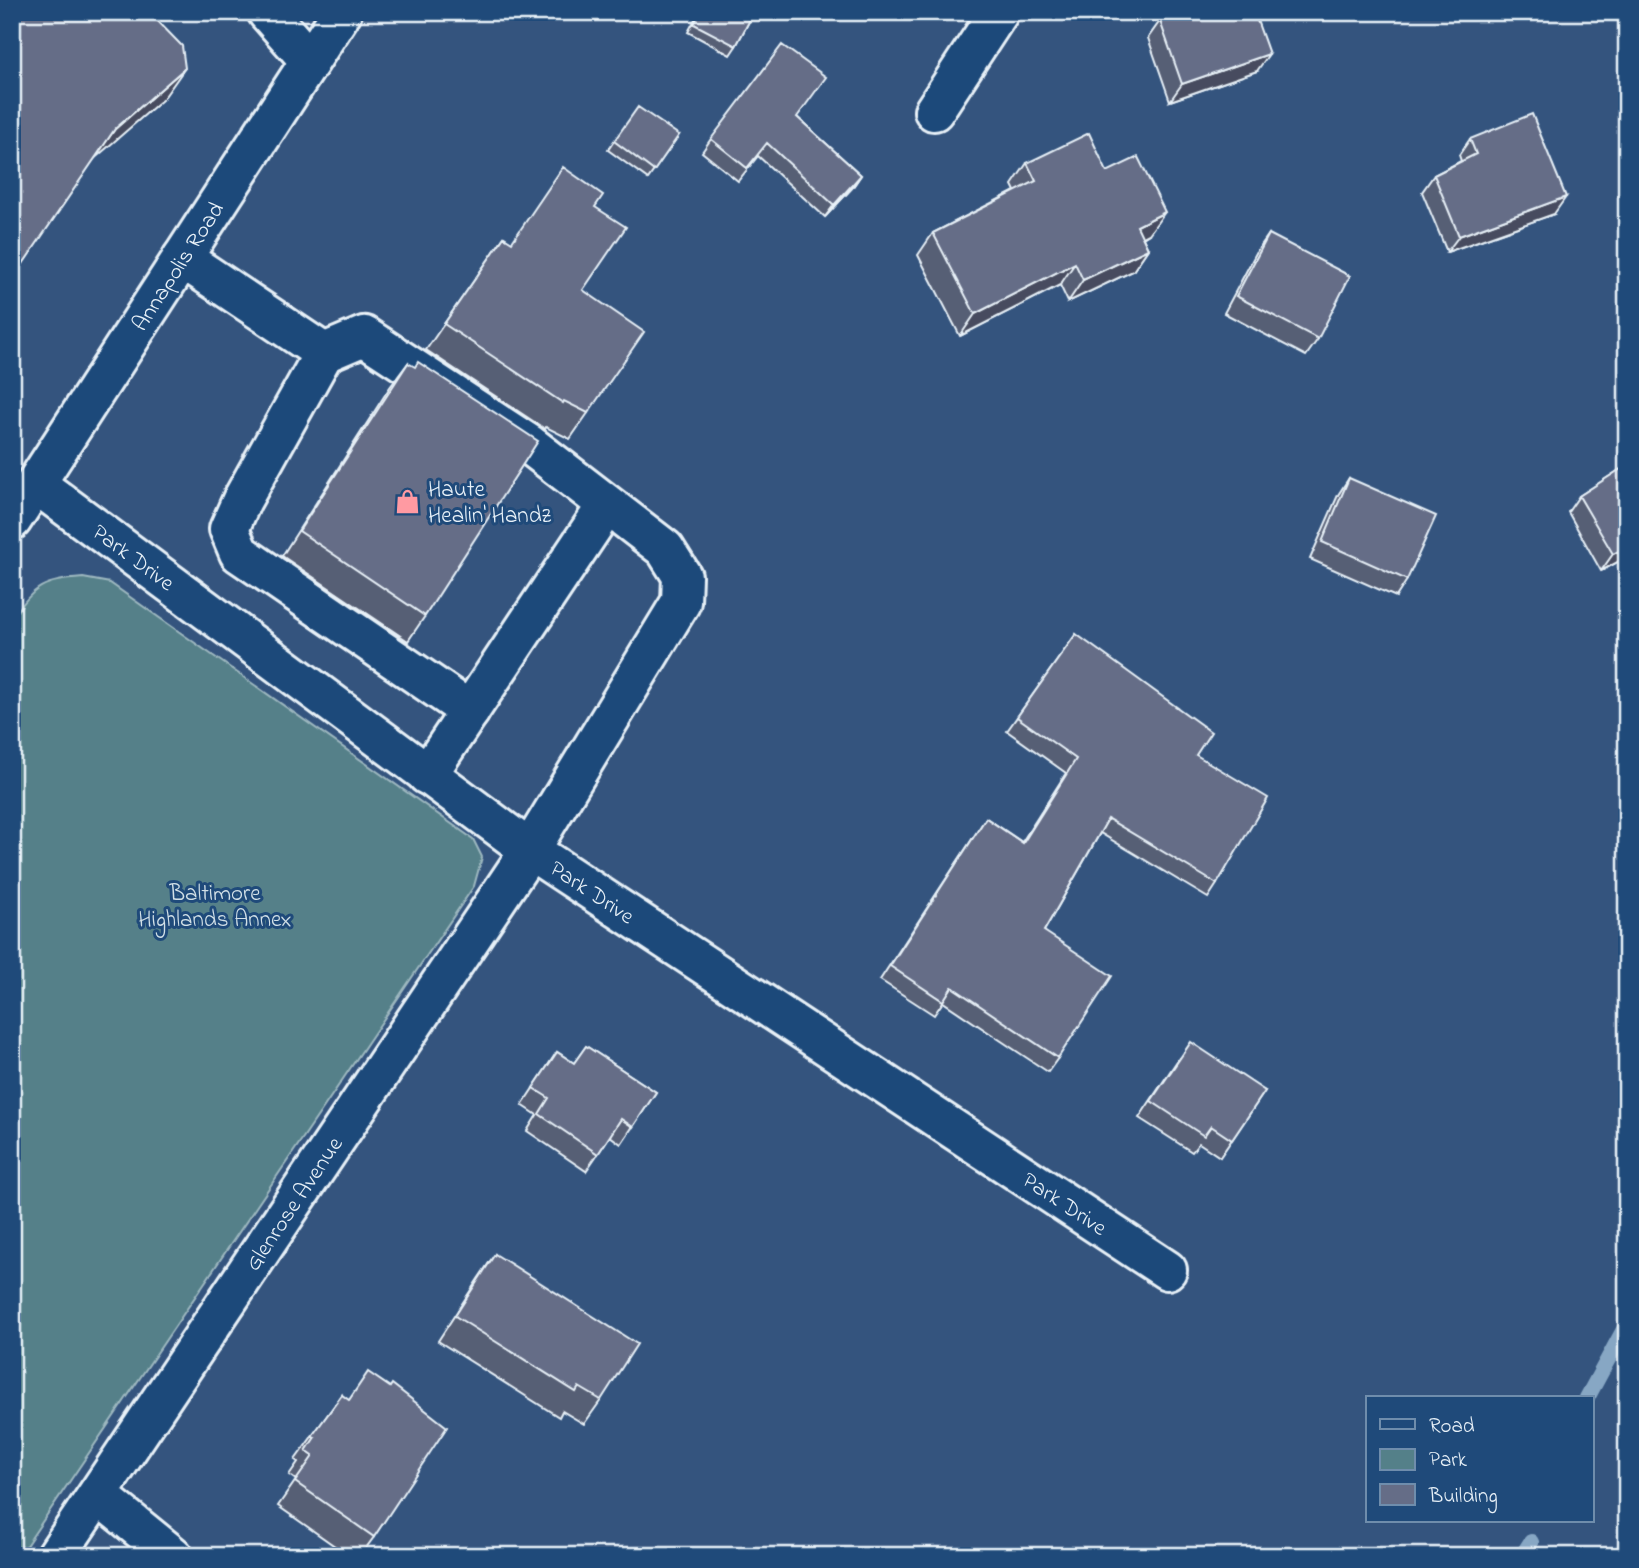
<svg xmlns="http://www.w3.org/2000/svg" width="1639" height="1568" viewBox="0 0 1639 1568" font-family="'Indie Flower',sans-serif">
<rect width="100%" height="100%" fill="#34547e"/>
<filter id="ink" filterUnits="userSpaceOnUse"><feTurbulence type="fractalNoise" baseFrequency=".0143" numOctaves="2"/><feDisplacementMap in="SourceGraphic" scale="14" xChannelSelector="R" yChannelSelector="G"/><feConvolveMatrix kernelMatrix="1 2 1 2 8 2 1 2 1" color-interpolation-filters="sRGB"/></filter>
<g filter="url(#ink)">
<path fill="#548089" stroke="#9eb8c0" stroke-width="2" d="M83 578 110 583 473 839 482 857 474 886 19 1556H12V619C35 585 43 581 83 578Z"/>
<g fill="none" stroke-linecap="round" stroke-linejoin="round">
<path stroke="#87a7c4" stroke-width="16" d="M1587 1398 1627 1324
M1522 1556 1531 1542"/>
<defs>
<g id="minor">
<path d="M267 12 310 61"/>
<path d="M934 111 999 12"/>
<path d="M324 353 242 500 229 529 239 553 470 711"/>
<path id="s1" d="M36 484 530 850 1167 1270"/>
<path d="M427 775 607 505"/>
<path d="M98 1495 173 1556"/>
<path id="s2" d="M56 1556 530 850 681 602 682 576 665 549 530 445 364 336 324 353 182 258"/>
</g>
<g id="major">
<path id="s3" d="M12 520 342 12"/>
</g>
</defs>
<use href="#minor" stroke="#e8f1f8" stroke-width="44"/>
<use href="#major" stroke="#e8f1f8" stroke-width="44"/>
<use href="#minor" stroke="#1f4a7a" stroke-width="38"/>
<use href="#major" stroke="#1f4a7a" stroke-width="38"/>
</g>
<path fill="#575e74" stroke="#e8f1f8" stroke-width="2" d="M699 12H754L736 46 730 55 688 32Z
M1160 21 1257 71 1170 101 1148 38Z
M797 117 861 175 852 188 825 217 758 156 738 181 702 152 711 139Z
M679 135 648 179 608 150 614 141Z
M1470 139 1554 214 1447 252 1422 192 1434 175 1461 161 1459 155Z
M1027 163 1107 172 1149 234 1143 238 1148 249 1133 271 1068 302 1060 285 960 336 918 255 933 233 1015 191 1012 185Z
M595 207 583 290 588 413 570 439 546 427 545 429 426 350 504 237 511 242Z
M1269 234 1318 339 1306 356 1224 313 1257 251Z
M408 363 425 616 408 641 282 556 390 387Z
M1627 465V557L1601 571 1568 512 1579 496Z
M1349 478 1407 580 1396 597 1310 559 1338 495Z
M1076 634 1196 755 1217 884 1208 898 1100 833 1044 931 1058 1058 1048 1072 943 1002 934 1015 880 980 986 818 1022 842 1066 773 1007 731Z
M586 1046 656 1092 621 1144 610 1136 586 1171 527 1131 537 1115 522 1105 557 1052 574 1063Z
M1179 1058 1265 1091 1220 1157 1199 1143 1192 1152 1139 1118Z
M495 1254 601 1400 584 1424 562 1411 559 1417 438 1341 478 1279Z
M342 1395 374 1537 360 1556H349L278 1506 296 1480 289 1475 298 1462 295 1460Z"/>
<path fill="#474c5e" stroke="#e8f1f8" stroke-width="2" d="M1269 54 1257 71 1170 101 1182 84Z
M185 68 163 99 93 160 115 129Z
M861 175 852 188 825 217 834 205Z
M1566 197 1554 214 1447 252 1459 236Z
M1165 212 1149 234 1122 248 1137 226Z
M1148 249 1133 271 1068 302 1083 280Z
M1075 263 1060 285 960 336 975 314Z
M1627 547V557L1601 571 1613 554Z"/>
<path fill="#656d87" stroke="#e8f1f8" stroke-width="2" d="M23 12H149L182 46 185 68 115 129 12 280V22Z
M700 12H754L736 46 694 24Z
M1185 12H1254L1269 54 1182 84 1160 21Z
M782 45 826 77 797 117 861 175 834 205 767 143 747 168 711 139Z
M638 107 679 135 654 171 614 141Z
M1532 114 1566 197 1459 236 1434 175 1476 154 1470 139Z
M1089 133 1107 172 1138 157 1165 212 1137 226 1148 249 1083 280 1075 263 975 314 933 233 1036 181 1027 163Z
M563 167 603 195 595 207 626 227 583 290 644 332 588 413 564 401 563 403 444 324 504 237 512 242Z
M1269 234 1350 276 1318 339 1236 296Z
M418 362 538 441 425 616 299 531 408 363 415 367Z
M1627 465V547L1613 554 1579 496Z
M1349 478 1436 516 1407 580 1322 542Z
M1076 634 1211 732 1196 755 1268 798 1217 884 1108 819 1044 931 1112 976 1058 1058 952 987 943 1001 890 966 986 818 1023 843 1076 759 1017 717Z
M1191 1042 1265 1091 1232 1140 1211 1126 1204 1136 1151 1101Z
M586 1046 656 1092 633 1127 621 1119 598 1154 539 1114 549 1098 533 1088 557 1052 574 1063Z
M495 1254 637 1344 601 1400 579 1387 576 1392 455 1316Z
M368 1372 390 1387 392 1384 447 1427 374 1537 295 1482 313 1456 306 1451 315 1437 312 1436 342 1395 349 1400Z"/>
</g>
<defs>
<symbol id="shop-bare" viewBox="-9 -9 18 18"><path d="M-5-2.5h2.3a2.7 3.5 0 0 1 5.4 0H5L5.5 6h-11ZM-1.5-2.5h3a1.5 2.3 0 0 0-3 0Z" fill="#ff9aa2" stroke="#1f4a7a" stroke-width="2.5" paint-order="stroke"/></symbol>
</defs>
<g fill-rule="evenodd">
<use href="#shop-bare" x="390" y="484" width="35" height="35"/>
</g>
<g text-anchor="middle" stroke-width="6" stroke-linejoin="round" paint-order="stroke">
<g font-size="23" fill="#e8f1f8" stroke="#1f4a7a">
<text dy="8" stroke="none"><textPath href="#s3" startOffset="303">Annapolis Road</textPath></text>
<text dy="8" stroke="none"><textPath href="#s1" startOffset="122">Park Drive</textPath></text>
<text dy="8" stroke="none"><textPath href="#s1" startOffset="690">Park Drive</textPath></text>
<text dy="8" stroke="none"><textPath href="#s2" startOffset="425">Glenrose Avenue</textPath></text>
<text dy="8" stroke="none"><textPath href="#s1" startOffset="1256">Park Drive</textPath></text>
</g>
<g font-size="23" fill="#e8f1f8" stroke="#1f4a7a" text-anchor="start">
<text x="428" y="496">Haute<tspan x="428" dy="26">Healin' Handz</tspan></text>
</g>
<g font-size="23" fill="#d2e0e7" stroke="#1f4a7a">
<text x="215" y="900">Baltimore<tspan x="215" dy="26">Highlands Annex</tspan></text>
</g>
</g>
<rect width="1639" height="1568" fill="none" stroke="#1f4a7a" stroke-width="42"/>
<rect x="21" y="21" width="1597" height="1526" fill="none" stroke="#e8f1f8" stroke-width="2.5" filter="url(#ink)"/>
<rect x="1366" y="1396" width="228" height="126" fill="#1f4a7a" stroke="#6f8dac" stroke-width="2"/>
<rect x="1380" y="1419" width="35" height="10" fill="#1f4a7a" stroke="#6f8dac" stroke-width="2"/>
<text x="1429" y="1432" font-size="21" fill="#e8f1f8">Road</text>
<rect x="1380" y="1449" width="35" height="21" fill="#548089" stroke="#6f8dac" stroke-width="2"/>
<text x="1429" y="1466" font-size="21" fill="#e8f1f8">Park</text>
<rect x="1380" y="1484" width="35" height="21" fill="#656d87" stroke="#6f8dac" stroke-width="2"/>
<text x="1429" y="1502" font-size="21" fill="#e8f1f8">Building</text>
</svg>
